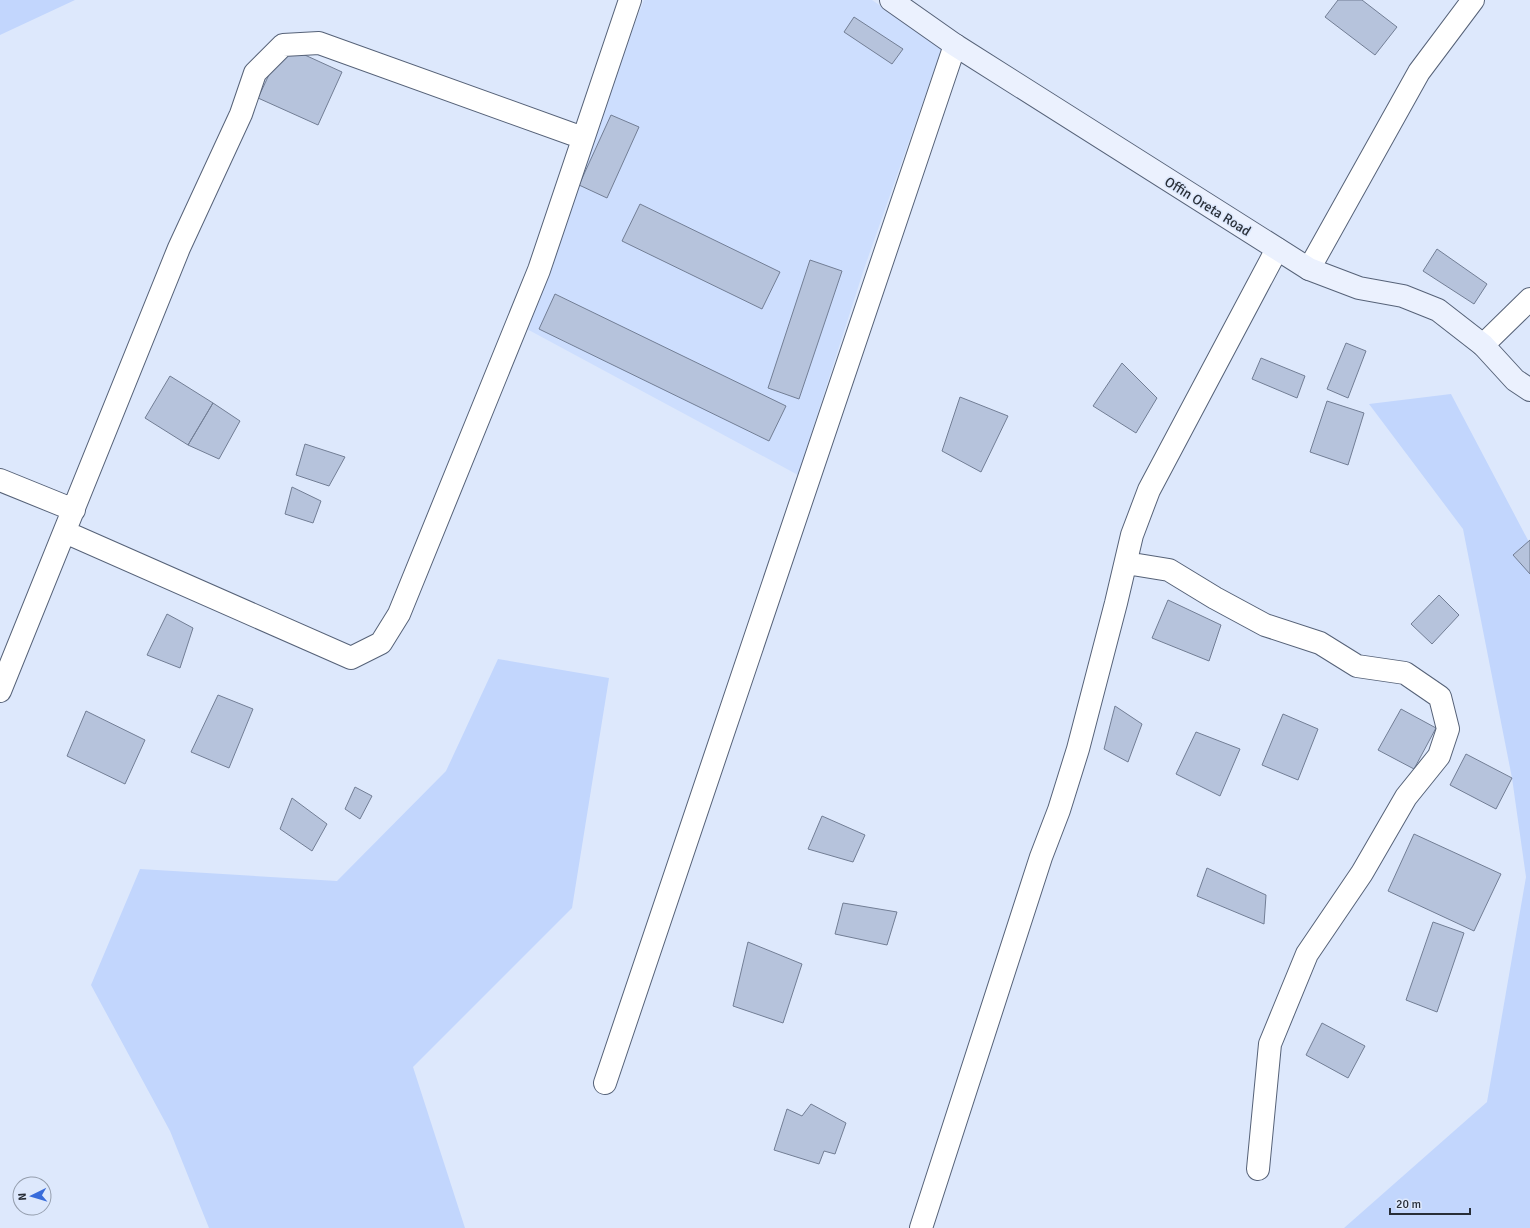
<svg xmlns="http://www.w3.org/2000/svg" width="1530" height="1228" viewBox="0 0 1530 1228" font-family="Signika,sans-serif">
<rect width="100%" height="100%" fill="#dde8fc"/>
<path fill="#cddefe" d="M644 0H872L942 48 864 269 798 475 525 328 614 75Z"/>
<path fill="#c2d6fd" d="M0 0H75L0 35Z
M1451 394 1530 544V1228H1344L1487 1102 1526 877 1512 778 1463 529 1369 404Z
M498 659 609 678 572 908 413 1067 465 1228H209L170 1131 91 985 140 869 337 881 446 771Z"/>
<path fill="#b6c3dc" stroke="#727e95" d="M1338 0H1362L1397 27 1375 55 1325 17Z
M854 17 903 49 892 64 844 32Z
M283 45 342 72 318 125 258 98Z
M611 115 639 127 607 198 579 185Z
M640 204 780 272 762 309 622 241Z
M1437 249 1487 284 1474 304 1423 271Z
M810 260 842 271 799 399 768 388Z
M555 294 786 406 769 441 539 329Z
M1346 343 1366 351 1348 398 1327 389Z
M1261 358 1305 376 1297 398 1252 379Z
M1122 363 1157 398 1136 433 1093 406Z
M170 376 213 403 188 445 145 418Z
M960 397 1008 416 981 472 942 451Z
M1327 401 1364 413 1348 465 1310 452Z
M213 403 240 421 219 459 188 445Z
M305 444 345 457 329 486 296 475Z
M292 487 321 501 313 523 285 514Z
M1530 540V574L1513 555Z
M1439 595 1459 615 1432 644 1411 624Z
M1168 600 1221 625 1209 661 1152 638Z
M167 614 193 628 180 668 147 655Z
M218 695 253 709 229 768 191 752Z
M1115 706 1142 724 1128 762 1104 749Z
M1401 709 1436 728 1414 769 1378 750Z
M86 711 145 740 125 784 67 756Z
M1283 714 1318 729 1298 780 1262 765Z
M1196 732 1240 749 1220 796 1176 774Z
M1466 754 1512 778 1496 809 1450 785Z
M355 787 372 796 360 819 345 809Z
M292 798 327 824 312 851 280 829Z
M822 816 865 835 853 862 808 849Z
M1414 834 1501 874 1474 931 1388 891Z
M1207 868 1266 895 1264 924 1197 896Z
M843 903 897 912 887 945 835 934Z
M1433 922 1464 933 1437 1012 1406 1000Z
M748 942 802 964 783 1023 733 1006Z
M1322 1023 1365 1046 1348 1078 1306 1055Z
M811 1104 846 1123 835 1154 824 1151 819 1164 774 1150 787 1109 802 1116Z"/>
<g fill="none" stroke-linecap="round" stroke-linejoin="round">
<defs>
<path id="street" d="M1309 269 1419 72 1473 0
M1483 345 1530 299
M0 480 74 510
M65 532 351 658 381 643 399 614 539 270 630 0
M1126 563 1169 570 1215 598 1265 625 1320 643 1357 666 1405 673 1440 697 1448 729 1439 756 1406 797 1362 873 1307 954 1270 1044 1258 1169
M0 691 179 248 241 114 255 73 283 45 319 43 583 138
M605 1083 955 45
M921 1228 1041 857 1059 810 1078 749 1116 603 1132 535 1149 490 1277 249"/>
<path id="secondary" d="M891 0 955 45 1309 269 1359 288 1403 296 1438 310 1483 345 1515 380 1530 390"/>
</defs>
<use href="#street" stroke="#566278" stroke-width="24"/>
<use href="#secondary" stroke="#566278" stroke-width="24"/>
<use href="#street" stroke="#fff" stroke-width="22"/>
<use href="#secondary" stroke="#ebf1fe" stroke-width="22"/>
</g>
<g text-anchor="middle" stroke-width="3" stroke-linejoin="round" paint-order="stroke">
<g font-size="14" fill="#282e37" stroke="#dde8fc">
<text transform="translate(1208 206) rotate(32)" y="5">Offin Oreta Road</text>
</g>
</g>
<g transform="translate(32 1196) rotate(265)"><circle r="19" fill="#dde8fc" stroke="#959ead"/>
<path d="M0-3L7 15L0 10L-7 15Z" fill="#376bdb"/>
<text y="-6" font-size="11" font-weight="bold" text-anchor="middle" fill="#282e37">N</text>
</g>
<path d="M1390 1208v6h80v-6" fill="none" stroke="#282e37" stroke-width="2"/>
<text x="1396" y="1208" font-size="12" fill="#282e37" stroke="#dde8fc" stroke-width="3" paint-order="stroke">20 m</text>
</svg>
